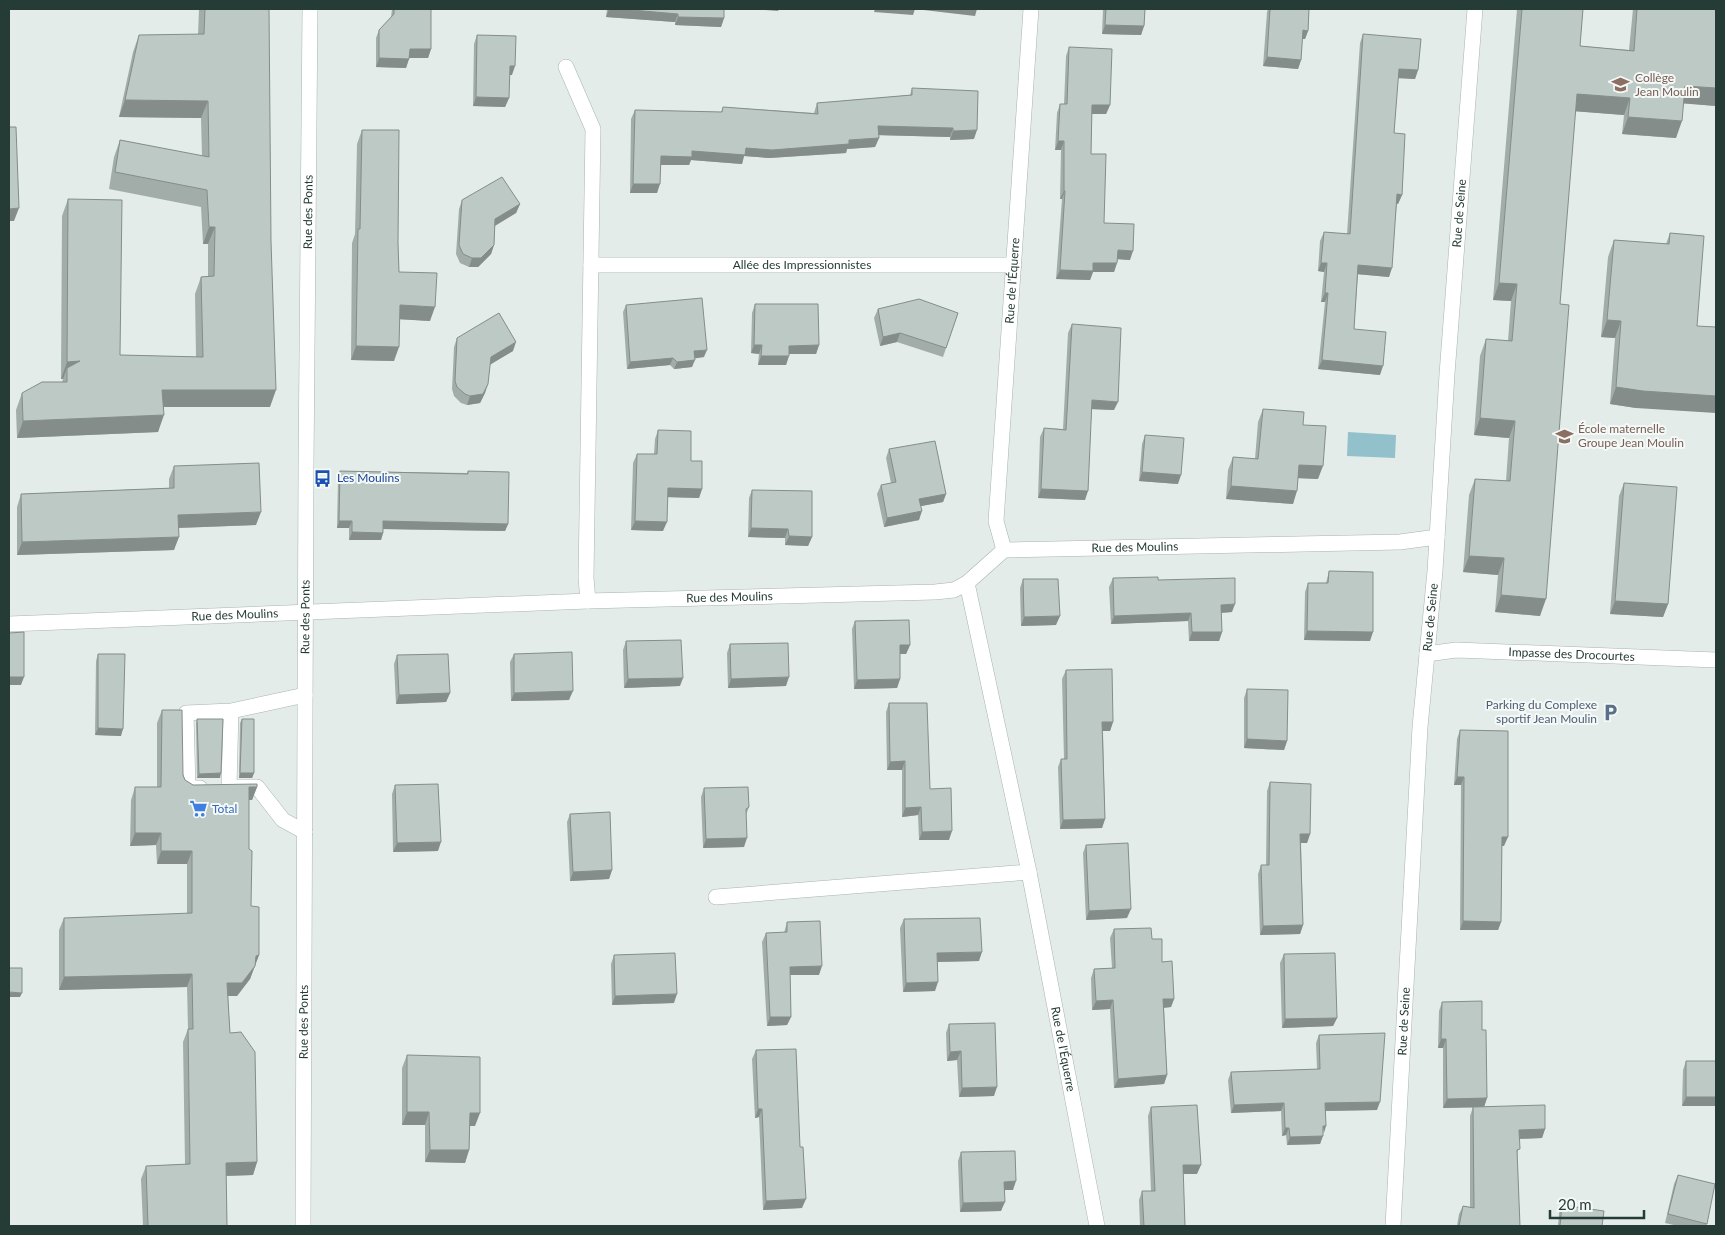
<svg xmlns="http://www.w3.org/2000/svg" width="1725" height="1235" viewBox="0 0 1725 1235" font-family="Lato,sans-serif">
<rect width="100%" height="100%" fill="#e4ece9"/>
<path fill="#92c0cb" d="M1348 432 1396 435 1395 458 1347 456Z"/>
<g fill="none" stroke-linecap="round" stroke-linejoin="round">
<defs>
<path id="service" d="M200 788H188L186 713 231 711
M305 832 283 820 257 787H229L231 711 305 695
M716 897 1029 872"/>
<g id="minor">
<path d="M566 67 593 129 586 578 588 601"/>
<path id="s1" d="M591 265H1014"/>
<path id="s2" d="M1004 550 996 521 1031 9"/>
<path id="s3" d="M967 583 1029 872 1097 1226"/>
<path id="s4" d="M9 624 588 601 935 592 954 590 967 583 1004 550 1400 542 1437 537"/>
<path id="s5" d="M1427 654 1456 650 1716 660"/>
<path id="s6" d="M1393 1226 1420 727 1435 571 1447 374 1475 9"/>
</g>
<g id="secondary">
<path id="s7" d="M303 1226 306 467 310 9"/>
</g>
</defs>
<use href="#service" stroke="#a7b4b0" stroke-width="16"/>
<use href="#minor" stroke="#a7b4b0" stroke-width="16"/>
<use href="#secondary" stroke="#a3b7b1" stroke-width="16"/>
<use href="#service" stroke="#fff" stroke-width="15"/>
<use href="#minor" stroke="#fff" stroke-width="15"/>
<use href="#secondary" stroke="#fff" stroke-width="15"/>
</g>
<path fill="#a2ada9" d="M199 9H269L270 407H164L158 432 17 438 16 410 22 393 62 382 63 379H61L62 216 68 199 120 355 196 357 195 294 201 277 208 276V244H203L201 207 109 189 114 157 120 140 202 156 201 118 119 117 133 52 139 35H198Z
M392 9H431V49L428 58H409L406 68 376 67V38L379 30 391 17Z
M607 9H724V18L721 27 675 25V22L606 17Z
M1103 9H1145L1144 26 1141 35 1102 34Z
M1268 9H1309L1308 31 1305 39H1302L1301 60 1298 69 1263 66 1267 12Z
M1517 9H1583L1580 46 1629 50 1633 9H1716V106L1683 103 1676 138 1622 134 1624 115 1575 111 1560 304 1540 616 1495 612 1498 575 1463 572 1469 495 1475 479 1506 481 1509 438 1474 435 1480 356 1486 339 1508 341 1511 301 1493 300Z
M1363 34 1418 70 1415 79 1398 78 1394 133 1402 195 1398 204 1397 203 1389 277 1358 274 1354 329 1380 375 1318 369 1325 302H1321L1324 272 1318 271 1320 241 1324 232 1347 234 1360 43Z
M477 35 512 75H509V98L505 107 473 106 474 44Z
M1069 47 1110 105 1106 114H1092L1091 154 1104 223 1130 260 1118 259 1114 272H1093L1090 280 1056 279 1062 199H1060L1061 150H1055L1057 113 1060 104H1064L1066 56Z
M912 88 974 139 950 140V137L878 135 879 138 875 147 847 149 846 153 769 158 744 156 742 164 691 160 689 165H661L657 193H630L631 119 635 110 721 112 723 107 814 113 817 103 910 95Z
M362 130 398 243 399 272 430 321 400 319 394 361 351 360 352 243 355 234 357 144Z
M462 200 520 204 516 213 495 226 494 245 491 254 478 267H469L460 263 456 254 459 209Z
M1670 233 1704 236 1636 408 1610 404 1615 338 1601 337 1608 257 1614 240 1666 244Z
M755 304 819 345 816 354H789L786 365H758L759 354 751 353 752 313Z
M626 305 704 357 694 358 692 367 674 369 670 365 627 369 623 312Z
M878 309 958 313 943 357 897 342 880 346 874 318Z
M1072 324 1114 410 1092 409 1085 500 1038 498 1040 437 1044 428 1063 429 1068 333Z
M457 338 513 351 490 364 485 393 480 403 467 405 461 403 454 396 452 389 454 347Z
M1263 409 1303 425 1318 479 1298 478 1293 504 1226 499 1228 470 1233 457 1255 459 1258 422Z
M658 430 691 461 702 489 699 498 667 497 663 531 631 530 633 463 637 454H654L655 439Z
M1145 435 1178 484 1139 481 1142 444Z
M889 449 946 494 943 502 921 506 919 520 884 527 877 494 881 485 891 483 886 458Z
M174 466 256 525 179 528 174 550 17 555V507L21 494 169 488V479Z
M340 471 467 473 468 471 508 524 505 531 383 529V533L381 540H349V528H337L338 478Z
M1624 483 1668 604 1663 617 1610 614 1619 496Z
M752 490 812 537 808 546 785 545V538L748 537 749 498Z
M1329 571 1370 641 1304 640 1305 592 1308 583H1326Z
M1113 578 1158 580 1232 612 1221 613 1222 632 1219 641H1189L1188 621 1111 624 1109 587Z
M1023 579 1056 625 1021 626 1020 588Z
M855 621 910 645 906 654H900V679L897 688 854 689 852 629Z
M626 641 680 686 624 688 623 650Z
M730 644 786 686 728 688 727 653Z
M98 654 121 736 95 735 96 661Z
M514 654 569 700 511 701 510 662Z
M397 655 450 693 446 702 396 704 394 664Z
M1066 670 1113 722 1110 731H1103L1105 819 1102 828 1060 829 1058 767 1061 759H1064L1062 679Z
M1247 689 1287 741 1284 750 1244 748V698Z
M889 703 930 789 949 840H919L918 815 902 817V770H887L886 712Z
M162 710 185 780 193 785 257 787 252 800H249V849L251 906 259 955 250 979 237 996H228L230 1033 257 1162 253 1175 226 1176 227 1226H143L141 1179 146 1166 185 1164 183 1042 188 1029 187 987 59 990V930L64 918 187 914V864H157L156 845 130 846 131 800 135 787H157V723Z
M197 719 220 778H197L196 723Z
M242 719 254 773 252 778H239L240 723Z
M1460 730 1504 846H1502L1501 922 1498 930H1460L1461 785H1454L1457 739Z
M1270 782 1310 834 1307 843H1301L1303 925 1300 934 1260 935 1258 874 1261 865H1266L1267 791Z
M395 785 438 851 393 852 392 794Z
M704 788 749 807 746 815 744 847 703 848 701 797Z
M570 814 612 870 609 879 570 881 567 822Z
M1086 845 1127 918 1086 920 1083 853Z
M904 919 979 961 937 962 935 991 903 992 900 928Z
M787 922 819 975H790L791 1017 787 1025 767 1026 762 942 766 933H784Z
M1114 929 1152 939 1162 962 1174 999 1171 1007 1164 1008 1167 1075 1164 1084 1114 1088 1110 1009 1092 1010 1091 978 1094 969 1112 968 1110 938Z
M1284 954 1337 1018 1333 1026 1282 1028 1280 963Z
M614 955 674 1003 612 1005 611 964Z
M1442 1002 1482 1030 1487 1098 1484 1107 1443 1108V1048H1438L1439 1011Z
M949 1024 994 1096 959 1097 957 1060 947 1061 946 1033Z
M1319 1035 1377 1110 1326 1111 1323 1133 1320 1144 1287 1145 1286 1135 1282 1136 1281 1111 1231 1113 1228 1080 1231 1072 1317 1069 1316 1043Z
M756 1050 802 1208 763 1210 759 1117 755 1118 752 1059Z
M407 1055 475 1126H470L469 1150 465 1163 425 1162V1125H402V1068Z
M1686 1061H1716V1106H1682L1683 1070Z
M1151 1107 1197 1174H1183L1185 1226H1140L1139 1200 1142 1191H1151L1148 1116Z
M1473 1107 1545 1129 1542 1138 1519 1139 1517 1157 1520 1226H1457L1459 1214 1463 1206 1470 1207V1116Z
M961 1152 1013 1190H1004L1001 1211 960 1212 958 1161Z
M1678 1175 1707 1224 1706 1226H1678L1665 1223 1674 1184Z
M1562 1205 1602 1226H1558L1559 1213Z"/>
<path fill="#848d8a" d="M609 9H620L678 14 675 22 606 17Z
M752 9H779L778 11Z
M875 9H990L989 10 977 9 975 16 915 9 913 15 874 12Z
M678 17 724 18 721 27 675 25Z
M1105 25 1144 26 1141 35 1102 34Z
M1303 30 1308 31 1305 39H1300Z
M410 49H431L428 58H407Z
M1267 57 1301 60 1298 69 1263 66Z
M379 58 409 59 406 68 376 67Z
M510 66H515L512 75H506Z
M1399 69 1418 70 1415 79 1396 78Z
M1685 86 1716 88V106L1678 103Z
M1577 94 1630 98 1624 115 1571 111Z
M476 97 509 98 505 107 473 106Z
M125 100 208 101 201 118 119 117Z
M1092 105H1110L1106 114H1089Z
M1628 117 1682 121 1676 138 1622 134Z
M878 126 953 128 950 137 874 135Z
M977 130 974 139 950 140 953 131Z
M879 138 875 147 847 149 846 153 769 158 744 156 742 164 691 160 689 165H658L661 156 692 151Z
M1058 141H1064L1061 150H1055Z
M633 184H660L657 193H630Z
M1064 191H1065L1062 199H1060Z
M1397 194 1402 195 1398 204 1394 203Z
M520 204 516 213 491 228 495 219Z
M19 208 14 221H9V209Z
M209 227H215L208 244H203Z
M494 245 491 254 478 267H469L472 258Z
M1118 250 1133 251 1130 260 1115 259Z
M1093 263H1117L1114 272H1093L1090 280 1056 279 1060 270Z
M1321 263H1327L1324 272 1318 271Z
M1358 265 1392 268 1389 277 1355 274Z
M1499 283 1517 284 1511 301 1493 300Z
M1325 293H1328L1325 302H1321Z
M400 305 435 307 430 321 395 319Z
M1607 320 1621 321 1615 338 1601 337Z
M900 333 897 342 880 346 883 337Z
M516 342 513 351 488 366 491 357Z
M754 345H762L759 354 751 353Z
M819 345 816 354H786L789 346Z
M356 346 399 347 394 361 351 360Z
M707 350 704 357 691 359 694 351Z
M761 356H789L786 365H758Z
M673 358 670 365 627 369 630 362Z
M695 360 692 367 674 369 677 362Z
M1322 360 1383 366 1380 375 1318 369Z
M80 361 67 368 63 379H61L67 362Z
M488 384 485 393 480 403 467 405 470 396Z
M1616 387 1716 396V413L1636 408 1610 404Z
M162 390H276L270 407H156Z
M1092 400 1118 402 1114 410 1089 409Z
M164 415 158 432 17 438 23 421Z
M1480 418 1515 421 1509 438 1474 435Z
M1299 465 1323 466 1318 479 1295 478Z
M1142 472 1181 475 1178 484 1139 481Z
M1231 486 1297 491 1293 504 1226 499Z
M668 488 702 489 699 498 664 497Z
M1041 489 1088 491 1085 500 1038 498Z
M946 494 943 502 916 507 919 499Z
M922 511 919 520 884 527 887 518Z
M261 512 256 525 174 528 178 515Z
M339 521H352L349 528H337Z
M383 521 508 524 505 531 381 529Z
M635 521 667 522 663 531 631 530Z
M751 528 788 529 785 538 748 537Z
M352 532 383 533 381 540H349Z
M789 536 812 537 808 546 785 545Z
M179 537 174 550 17 555 22 542Z
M1469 556 1504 558 1498 575 1463 572Z
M1501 595 1546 599 1540 616 1495 612Z
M1615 601 1668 604 1663 617 1610 614Z
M1235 604 1232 612 1218 613 1221 605Z
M1191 613 1188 621 1111 624 1114 616Z
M1060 616 1056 625 1021 626 1024 617Z
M1307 631 1373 632 1370 641 1304 640Z
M1192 632H1222L1219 641H1189Z
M900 645H910L906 654H897Z
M9 677H24L21 685H9Z
M789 677 786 686 728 688 731 679Z
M683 678 680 686 624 688 628 679Z
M900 679 897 688 854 689 857 680Z
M573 691 569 700 511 701 514 693Z
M450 693 446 702 396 704 399 695Z
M1102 722H1113L1110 731H1099Z
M98 728 123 729 121 736 95 735Z
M1247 739 1287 741 1284 750 1244 748Z
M905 761 902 770H887L890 762Z
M221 773 220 778H197L199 774Z
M240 773H254L252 778H239Z
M1457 777H1464L1461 785H1454Z
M249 787H257L252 800H244Z
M921 807 918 815 902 817 905 808Z
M1105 819 1102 828 1060 829 1063 820Z
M952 831 949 840H919L922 832Z
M135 833H161L156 845 130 846Z
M1300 834H1310L1307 843H1297Z
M1502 837H1508L1504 846H1499Z
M747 838 744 847 703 848 706 839Z
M441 842 438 851 393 852 397 843Z
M161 851H192L187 864H157Z
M612 870 609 879 570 881 573 872Z
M1131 909 1127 918 1086 920 1089 911Z
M1463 921 1501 922 1498 930H1460Z
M1303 925 1300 934 1260 935 1263 926Z
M982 952 979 961 934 962 937 953Z
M259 955 250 979 237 996H222L227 983 256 956Z
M822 966 819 975H787L790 967Z
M192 974 187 987 59 990 64 977Z
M938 982 935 991 903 992 906 983Z
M9 992 22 993 20 997H9Z
M677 994 674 1003 612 1005 615 996Z
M1163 999H1174L1171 1007 1160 1008Z
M1113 1000 1110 1009 1092 1010 1096 1001Z
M770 1017H791L787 1025 767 1026Z
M1337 1018 1333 1026 1282 1028 1285 1019Z
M1441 1039H1446L1443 1048H1438Z
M961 1051 957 1060 947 1061 950 1052Z
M1167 1075 1164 1084 1114 1088 1118 1079Z
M997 1087 994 1096 959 1097 962 1088Z
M1686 1097H1716V1106H1682Z
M1487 1098 1484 1107 1443 1108 1447 1099Z
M1380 1102 1377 1110 1322 1111 1325 1103Z
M1284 1103 1281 1111 1231 1113 1234 1105Z
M758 1109H762L759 1117 755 1118Z
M407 1112H429L425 1125H402Z
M470 1113H480L475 1126H465Z
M1323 1126H1326L1324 1133Z
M1285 1128H1289L1286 1135 1282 1136Z
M1545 1129 1542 1138 1516 1139 1519 1130Z
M1323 1136 1320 1144 1287 1145 1290 1137Z
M430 1150H469L465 1163 425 1162Z
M257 1162 253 1175 221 1176 226 1163Z
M1183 1165H1201L1197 1174H1180Z
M1016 1181 1013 1190H1001L1004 1182Z
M806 1199 802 1208 763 1210 766 1201Z
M1005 1202 1001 1211 960 1212 963 1203Z"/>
<path fill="#bcc9c5" stroke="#848d8a" d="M205 9H269L271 241 276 390H162L164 415 23 421 22 393 42 382H67V368L80 361 67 362 68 199 122 200 120 355 203 357 201 277 214 276 215 227H209L207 190 115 172 120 140 209 157 208 101 125 100 139 35 204 34Z
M394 9H431V49H410L409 59 379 58V30L394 14Z
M620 9H724V18L678 17V14Z
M1106 9H1145L1144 26 1105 25Z
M1270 9H1309L1308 31 1303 30 1301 60 1267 57Z
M1522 9H1583L1580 46 1634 51 1637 9H1716V88L1685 86 1682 121 1628 117 1630 98 1577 94 1560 304 1569 305 1546 599 1501 595 1504 558 1469 556 1475 479 1510 481 1515 421 1480 418 1486 339 1512 341 1517 284 1499 283Z
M1363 34 1421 39 1418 70 1399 69 1394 133 1405 134 1402 195 1397 194 1392 268 1358 265 1354 329 1386 332 1383 366 1322 360 1328 293H1325L1327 263H1321L1324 232 1350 234Z
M477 35 516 36 515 66H510L509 98 476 97Z
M1069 47 1112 49 1110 105H1092L1091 154H1106L1104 223 1134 224 1133 251 1118 250 1117 263H1093V271L1060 270 1065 191H1064V141H1058L1060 104H1067Z
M912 88 978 91 977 130 953 131V128L878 126 879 138 849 140V144L772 150 746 148 745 155 692 151V157L661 156 660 184H633L635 110 722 112 723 107 818 114 817 103 912 95Z
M9 127H16L19 208 9 209Z
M362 130H399L398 243 399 272 437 273 435 307 400 305 399 347 356 346 358 229H360Z
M502 177 520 204 495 219 494 245 481 258H472L463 254 459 245 462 200Z
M1670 233 1704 236 1697 326 1716 327V396L1643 391 1616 387 1621 321 1607 320 1614 240 1669 244Z
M702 298 707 350 694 351 695 360 677 362 673 358 630 362 626 305Z
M919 299 958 313 946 348 900 333 883 337 878 309Z
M755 304H818L819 345 789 346V356H761L762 345H754Z
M499 313 516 342 491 357 488 384 483 394 470 396 465 394 457 387 455 381 457 338Z
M1072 324 1121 328 1118 402 1092 400 1088 491 1041 489 1044 428 1066 430Z
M1263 409 1304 412 1303 425 1326 426 1323 466 1299 465 1297 491 1231 486 1233 457 1258 459Z
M658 430 691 431V461H702V489L668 488 667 522 635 521 637 454H657Z
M1145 435 1184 438 1181 475 1142 472Z
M935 441 946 494 919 499 922 511 887 518 881 485 896 482 889 449Z
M259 463 261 512 178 515 179 537 22 542 21 494 174 488V466Z
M340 471 468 474V471L509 472 508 524 383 521V533L352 532V521H339Z
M1624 483 1677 487 1668 604 1615 601Z
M752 490 812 491V537L789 536 788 529 751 528Z
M1329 571 1373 572V632L1307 631 1308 583H1328Z
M1158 577V580L1235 578V604L1221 605 1222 632H1192L1191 613 1114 616 1113 578Z
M1023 579H1058L1060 616 1024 617Z
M909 620 910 645H900V679L857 680 855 621Z
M24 632V677H9V633Z
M681 640 683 678 628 679 626 641Z
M788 643 789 677 731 679 730 644Z
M572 652 573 691 514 693V654Z
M98 654H125L123 729 98 728Z
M448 654 450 693 399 695 397 655Z
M1112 669 1113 722H1102L1105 819 1063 820 1061 759H1067L1066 670Z
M1247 689 1288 690 1287 741 1247 739Z
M889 703H927L930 789 951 788 952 831 922 832 921 807 905 808V761L890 762Z
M162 710H182L183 775 185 780 193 785 257 784V787H249V849L252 851 251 906 259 907V955L256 956 255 966 242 983H227L230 1033 241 1032 255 1052 257 1162 226 1163 227 1226H148L146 1166 190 1164 188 1029H193L192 974 64 977V918L192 913V851H161V833H135V787H161Z
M197 719H223L221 773 199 774Z
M242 719H254V773H240Z
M1460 730 1508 731V837H1502L1501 922 1463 921 1464 777H1457Z
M1270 782 1311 784 1310 834H1300L1303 925 1263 926 1261 865H1269Z
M438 784 441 842 397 843 395 785Z
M748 787 749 807 746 809 747 838 706 839 704 788Z
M610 812 612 870 573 872 570 814Z
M1128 843 1131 909 1089 911 1086 845Z
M980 918 982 952 937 953 938 982 906 983 904 919Z
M820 921 822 966 790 967 791 1017H770L766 933 787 932V922Z
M1151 928 1152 939H1162V962L1172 961 1174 999H1163L1167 1075 1118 1079 1113 1000 1096 1001 1094 969 1115 968 1114 929Z
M675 953 677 994 615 996 614 955Z
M1335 953 1337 1018 1285 1019 1284 954Z
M9 968H22V993L9 992Z
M1482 1001V1030H1486L1487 1098 1447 1099 1446 1039H1441L1442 1002Z
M995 1023 997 1087 962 1088 961 1051 950 1052 949 1024Z
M1385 1033 1380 1102 1325 1103 1326 1126H1323V1136L1290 1137 1289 1128H1285L1284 1103 1234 1105 1231 1072 1320 1069 1319 1035Z
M796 1049 800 1147H803L806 1199 766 1201 762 1109H758L756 1050Z
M407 1055 480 1057V1113H470L469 1150H430L429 1112H407Z
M1686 1061H1716V1097H1686Z
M1197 1105 1201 1165H1183L1185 1226H1144L1142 1191H1155L1151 1107Z
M1545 1105V1129L1519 1130 1520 1149 1517 1150 1520 1226H1459L1463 1206 1474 1208 1473 1107Z
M1015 1151 1016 1181 1004 1182 1005 1202 963 1203 961 1152Z
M1678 1175 1715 1184 1707 1224 1668 1214Z
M1562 1205 1604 1211 1602 1226H1560Z"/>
<defs>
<symbol id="school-bare" viewBox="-9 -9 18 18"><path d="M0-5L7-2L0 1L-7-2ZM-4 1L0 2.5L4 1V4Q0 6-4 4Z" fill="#8d6e63" stroke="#f4f9f7" stroke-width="2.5" paint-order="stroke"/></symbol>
<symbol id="bus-bare" viewBox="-9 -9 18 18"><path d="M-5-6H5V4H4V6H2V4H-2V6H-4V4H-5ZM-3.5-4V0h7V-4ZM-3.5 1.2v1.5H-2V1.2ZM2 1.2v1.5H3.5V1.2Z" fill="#1a4fb4" stroke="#f4f9f7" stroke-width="2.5" paint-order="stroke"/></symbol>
<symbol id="parking-bare" viewBox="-9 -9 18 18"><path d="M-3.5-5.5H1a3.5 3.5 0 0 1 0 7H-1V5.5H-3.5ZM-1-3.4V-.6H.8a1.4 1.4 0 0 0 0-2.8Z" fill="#5c6f8a" stroke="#f4f9f7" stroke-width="2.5" paint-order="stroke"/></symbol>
<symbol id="supermarket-bare" viewBox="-9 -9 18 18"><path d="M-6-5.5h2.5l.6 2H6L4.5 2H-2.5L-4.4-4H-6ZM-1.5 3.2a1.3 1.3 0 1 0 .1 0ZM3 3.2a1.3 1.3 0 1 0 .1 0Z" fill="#3f7fe0" stroke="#f4f9f7" stroke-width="2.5" paint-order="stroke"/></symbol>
</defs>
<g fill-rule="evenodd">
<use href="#school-bare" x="1608" y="72" width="25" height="25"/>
<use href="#school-bare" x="1552" y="424" width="25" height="25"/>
<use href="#bus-bare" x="310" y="466" width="25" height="25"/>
<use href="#parking-bare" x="1598" y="700" width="25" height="25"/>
<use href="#supermarket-bare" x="186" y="796" width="25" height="25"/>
</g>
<g text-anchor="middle" stroke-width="4" stroke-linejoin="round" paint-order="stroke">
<g font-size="12" fill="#785e54" stroke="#f4f9f7" text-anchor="start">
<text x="1635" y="82">Collège<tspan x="1635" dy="14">Jean Moulin</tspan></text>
<text x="1578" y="433">École maternelle<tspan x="1578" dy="14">Groupe Jean Moulin</tspan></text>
</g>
<g font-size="12" fill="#253c36" stroke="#f4f9f7">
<text dy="4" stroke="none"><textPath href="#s7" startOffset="1014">Rue des Ponts</textPath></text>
<text dy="4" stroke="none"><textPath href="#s6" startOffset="1015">Rue de Seine</textPath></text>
<text dy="4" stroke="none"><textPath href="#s1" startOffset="211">Allée des Impressionnistes</textPath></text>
<text dy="4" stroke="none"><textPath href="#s2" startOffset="271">Rue de l'Équerre</textPath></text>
<text dy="4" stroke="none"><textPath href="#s4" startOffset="1141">Rue des Moulins</textPath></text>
<text dy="4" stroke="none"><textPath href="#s4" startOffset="721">Rue des Moulins</textPath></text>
<text dy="4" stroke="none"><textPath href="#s4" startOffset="226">Rue des Moulins</textPath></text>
<text dy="4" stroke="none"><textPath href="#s7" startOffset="609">Rue des Ponts</textPath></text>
<text dy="4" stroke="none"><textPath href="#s6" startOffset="610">Rue de Seine</textPath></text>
<text dy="4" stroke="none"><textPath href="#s5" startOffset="145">Impasse des Drocourtes</textPath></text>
<text dy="4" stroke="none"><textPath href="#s6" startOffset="205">Rue de Seine</textPath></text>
<text dy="4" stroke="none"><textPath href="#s7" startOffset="204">Rue des Ponts</textPath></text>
<text dy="4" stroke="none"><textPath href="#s3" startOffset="476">Rue de l'Équerre</textPath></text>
</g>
<g font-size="12" fill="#164399" stroke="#f4f9f7" text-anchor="start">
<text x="337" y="482">Les Moulins</text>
</g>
<g font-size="12" fill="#4e5e75" stroke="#f4f9f7" text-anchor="end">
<text x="1597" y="709">Parking du Complexe<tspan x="1597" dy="14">sportif Jean Moulin</tspan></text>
</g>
<g font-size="12" fill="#366cbe" stroke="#f4f9f7" text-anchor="start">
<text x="212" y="813">Total</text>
</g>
</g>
<rect width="1725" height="1235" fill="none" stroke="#253c36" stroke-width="20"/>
<path d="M1550 1210v8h94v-8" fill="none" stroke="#253c36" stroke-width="2.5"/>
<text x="1558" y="1210" font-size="15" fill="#253c36" stroke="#f4f9f7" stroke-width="4" paint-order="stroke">20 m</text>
</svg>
